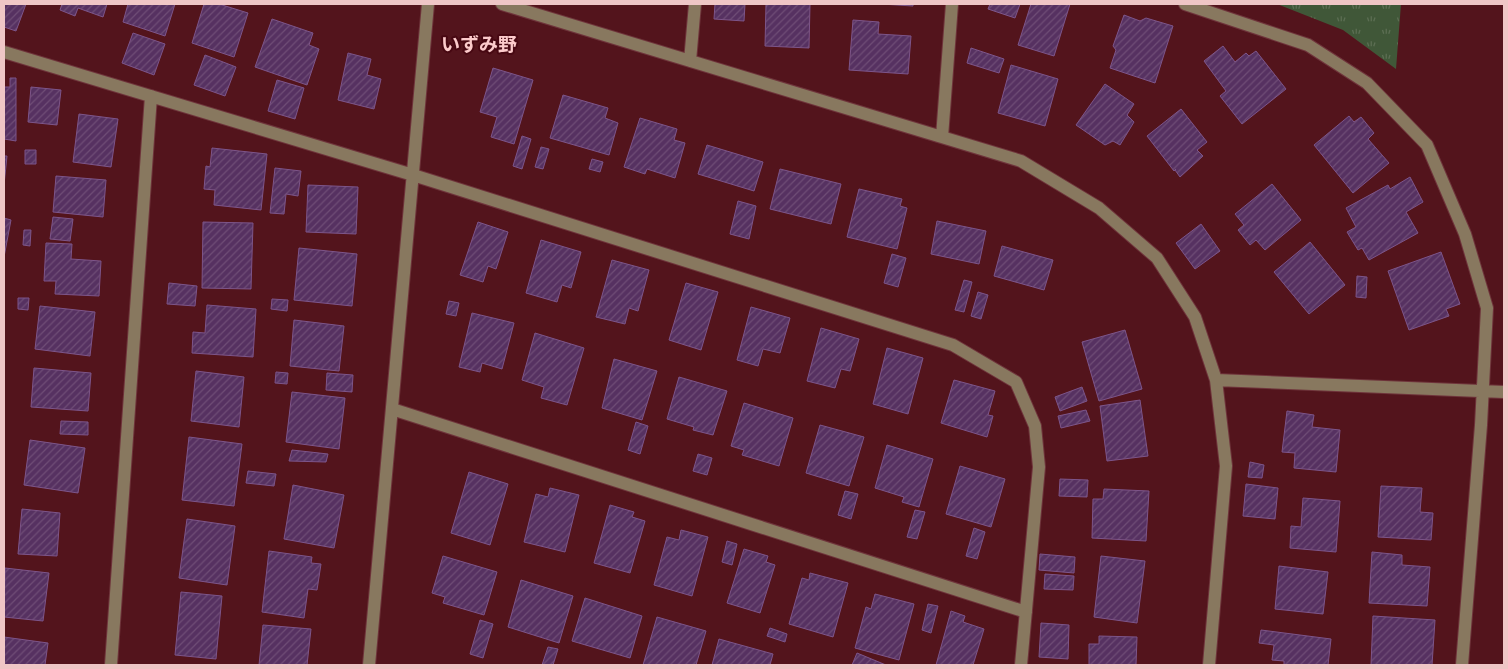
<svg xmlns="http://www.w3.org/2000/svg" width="1508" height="669" viewBox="0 0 1508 669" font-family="'Space Grotesk','Noto Sans JP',sans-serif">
<defs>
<pattern id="park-tufts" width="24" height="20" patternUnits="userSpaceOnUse" patternTransform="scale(1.25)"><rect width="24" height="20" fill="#405738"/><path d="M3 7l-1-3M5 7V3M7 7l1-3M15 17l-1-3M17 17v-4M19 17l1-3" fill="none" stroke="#5c6e53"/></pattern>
<pattern id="building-hatch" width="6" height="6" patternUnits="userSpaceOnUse" patternTransform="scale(1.25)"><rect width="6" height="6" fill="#563161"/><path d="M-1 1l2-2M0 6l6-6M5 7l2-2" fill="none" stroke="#6f4d76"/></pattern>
</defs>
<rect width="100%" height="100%" fill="#53141c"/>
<path fill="url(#park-tufts)" d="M1277 4H1401L1396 69 1343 30Z"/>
<path fill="url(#building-hatch)" stroke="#7d558a" d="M4 4H26L16 31 4 27Z
M62 4H107L103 17 78 8 75 16 60 10Z
M128 4H175L165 36 123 22Z
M204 4H219L248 13 234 57 192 43Z
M715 4H745L744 21 714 19Z
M766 4H810L809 48 765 46Z
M881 4H913V6Z
M990 4H1020L1015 18 988 9Z
M1031 4H1070L1054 56 1018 45Z
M1124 15 1140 21 1146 18 1173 26 1155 83 1110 68 1116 50 1113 46Z
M272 19 313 33 309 45 319 49 307 85 255 67Z
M853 20 879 22 878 34 911 36 908 74 849 70Z
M133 33 165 44 154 75 122 63Z
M1223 46 1235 62 1246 53 1249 56 1256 51 1286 89 1242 124 1220 96 1226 91 1204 61Z
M971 48 1004 59 999 73 967 63Z
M348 53 371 59 367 75 381 79 374 109 338 100Z
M205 55 236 67 225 96 194 85Z
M1011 65 1058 79 1045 126 998 113Z
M493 68 533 80 514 144 491 137 497 117 480 112Z
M10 78H16V141L4 139V87H10Z
M277 80 304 88 295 119 268 111Z
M1105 84 1134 104 1127 115 1134 122 1120 145 1113 141 1105 145 1076 125Z
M31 87 61 90 57 125 28 122Z
M563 95 608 108 605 118 618 123 609 155 550 138Z
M1181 109 1207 142 1197 150 1203 156 1180 177 1175 170 1176 169 1174 171 1147 136Z
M79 114 118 119 111 167 73 162Z
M1349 116 1354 122 1361 117 1374 133 1368 139 1389 163 1353 193 1314 145Z
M640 118 677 129 674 140 685 143 675 178 647 169 645 174 624 167Z
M522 136 531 139 522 169 513 166Z
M707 145 763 162 754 191 698 174Z
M541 147 549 149 543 169 535 167Z
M212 148 267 154 261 210 214 205 215 190 204 189 206 166 210 167Z
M25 150H36V164H25Z
M4 156H7L4 185Z
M592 159 603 162 600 172 589 169Z
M275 168 301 171 298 196 286 194 284 214 270 213Z
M780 169 841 184 831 224 770 209Z
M56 176 106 180 103 217 53 212Z
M1410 177 1423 202 1406 212 1418 233 1369 260 1362 248 1358 250 1347 232 1356 227 1346 208 1388 185 1390 189Z
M1272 184 1301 220 1265 250 1256 240 1250 245 1238 230 1244 225 1235 214Z
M308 185 358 187 356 234 306 232Z
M859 189 902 199 900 206 907 208 897 249 847 237Z
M738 201 756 206 749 239 730 234Z
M53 217 73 219 70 241 50 239Z
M4 218 11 220 4 257Z
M937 221 986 231 979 264 931 254Z
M203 222 253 223 251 289 202 288Z
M478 222 508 232 496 269 488 266 483 282 460 275Z
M1201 224 1220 251 1195 269 1176 243Z
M24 230H31L30 246 23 245Z
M541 240 581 252 571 288 562 285 557 302 526 293Z
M1310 242 1345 285 1309 314 1274 272Z
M46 243 72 244 71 259 101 261 99 296 55 294 56 281H44Z
M1002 246 1053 260 1044 290 994 276Z
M299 248 357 254 352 306 294 300Z
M1441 252 1460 304 1446 309 1449 316 1409 330 1388 271Z
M892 254 906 258 898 287 884 283Z
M612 260 649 270 638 311 629 308 625 324 596 317Z
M1357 276 1367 277 1366 298 1356 297Z
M964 280 972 282 964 312 955 310Z
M169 283 197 286 195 306 167 304Z
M686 283 718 292 701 350 669 340Z
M978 292 988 295 981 319 971 316Z
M18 298H29L28 310 18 309Z
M272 299 288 300 287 311 271 309Z
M449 301 459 303 456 316 446 314Z
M207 305 256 309 253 357 192 353 193 332 205 333Z
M40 306 95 312 90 356 35 349Z
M751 307 790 318 780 353 763 349 758 366 737 360Z
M472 313 514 323 502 369 482 363 480 372 459 367Z
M294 320 344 326 339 371 290 366Z
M821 328 859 339 850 371 841 369 835 388 807 381Z
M1125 330 1142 389 1099 401 1082 342Z
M535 333 584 348 567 405 541 398 544 387 522 380Z
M887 348 923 358 908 414 873 404Z
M614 359 657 371 642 420 602 408Z
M34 368 91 373 88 411 31 407Z
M196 371 244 377 239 427 191 421Z
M276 372 288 373 287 384 275 383Z
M327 373 353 375 352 392 326 390Z
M679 377 727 391 713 435 693 430 694 427 667 419Z
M954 380 995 391 988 415 993 416 987 437 941 423Z
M1082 387 1087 401 1060 411 1055 397Z
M292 392 345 398 339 449 286 442Z
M1140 400 1148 456 1107 461 1100 406Z
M744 403 793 418 779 466 742 455 744 450 731 446Z
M1086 410 1090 421 1061 428 1058 416Z
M1287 411 1314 415 1312 427 1340 430 1336 472 1294 468 1295 453 1282 452Z
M61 421 88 422V435L60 434Z
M636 422 648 426 640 454 628 450Z
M820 425 864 437 849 486 806 473Z
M189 437 242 444 234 506 182 500Z
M30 440 85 448 78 493 24 485Z
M887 445 933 459 919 507 902 502 904 497 875 488Z
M292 450 328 454 326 462 289 461Z
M698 454 712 458 707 475 693 471Z
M1250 462 1264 465 1262 478 1248 477Z
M960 466 1005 479 991 527 946 514Z
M248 471 276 474 274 486 246 483Z
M469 472 508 484 490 545 451 533Z
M1060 479 1088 480 1087 497 1059 496Z
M1246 484 1278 488 1275 519 1243 516Z
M293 485 344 495 334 548 284 539Z
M1381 486 1422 488 1420 512 1433 513 1431 540 1378 537Z
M550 488 579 495 565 552 524 542 536 494 548 497Z
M1104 489 1149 491 1146 541 1092 538 1093 499H1103Z
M845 491 858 494 851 519 838 515Z
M1303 498 1340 501 1336 552 1290 548 1291 526 1301 527Z
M610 505 634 512 632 517 645 521 630 573 594 563Z
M22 509 60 513 57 556 18 554Z
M915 510 925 512 917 539 907 537Z
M187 519 235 526 227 585 179 578Z
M974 528 985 532 977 559 966 556Z
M681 530 708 537 692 596 654 585 667 537 679 540Z
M727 541 737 544 732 565 722 562Z
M744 549 768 556 766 562 775 565 760 613 727 603Z
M269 551 312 557 311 563 321 564 317 590 308 589 304 618 262 612Z
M1372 552 1402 555V565L1430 567 1427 606 1369 603Z
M1040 554 1075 557 1074 573 1039 570Z
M443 556 497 572 484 615 443 603 445 597 432 593Z
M1101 556 1145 561 1137 623 1094 617Z
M1279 566 1328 572 1323 614 1275 609Z
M5 568 49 573 43 621 4 617Z
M810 573 848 583 833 637 789 624 802 578 809 580Z
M1045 574 1074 576 1073 590 1044 589Z
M521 580 573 596 559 643 508 627Z
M181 592 222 596 216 659 175 655Z
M875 594 914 604 899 660 855 648 866 607 871 609Z
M585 598 642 616 630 658 572 641Z
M928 604 938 606 931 633 922 630Z
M951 611 965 616 963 622 984 629 973 665H936Z
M1373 616 1435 620 1432 665H1371Z
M657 617 706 631 696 665H643Z
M480 620 493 624 483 658 470 654Z
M1041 623 1069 625 1068 659 1039 657Z
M263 625 311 629 307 665H259Z
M770 628 787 634 785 642 767 636Z
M1261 630 1331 639 1328 665H1284V661L1272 660 1274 645 1259 643Z
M1099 636 1137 637 1136 665H1089V644H1099Z
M4 637 48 643 45 665H4Z
M719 639 773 654 770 665H712Z
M548 647 558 649 553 665H542Z
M857 653 886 665H852Z"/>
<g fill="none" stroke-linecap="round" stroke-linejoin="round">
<defs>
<path id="minor" d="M502 4 1021 161 1099 208 1157 258 1195 317 1216 380 1226 466 1209 665
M1185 4 1308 45 1367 83 1427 145 1465 234 1487 308 1481 425 1462 665
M4 52 413 175 953 345 1016 382 1035 426 1039 467 1021 665
M690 61 695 4
M942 137 952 4
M1216 380 1504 392
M392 409 1026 612
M111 665 151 96
M369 665 428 4"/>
</defs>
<use href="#minor" stroke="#6f343b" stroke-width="14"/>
<use href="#minor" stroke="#88785f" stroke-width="12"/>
</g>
<g text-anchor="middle" stroke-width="4" stroke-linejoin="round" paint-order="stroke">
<g font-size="19" font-weight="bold" fill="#fccbcb" stroke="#470812">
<text x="479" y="51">いずみ野</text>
</g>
</g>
<rect width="1508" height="669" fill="none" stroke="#efc6c6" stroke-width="10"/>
</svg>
